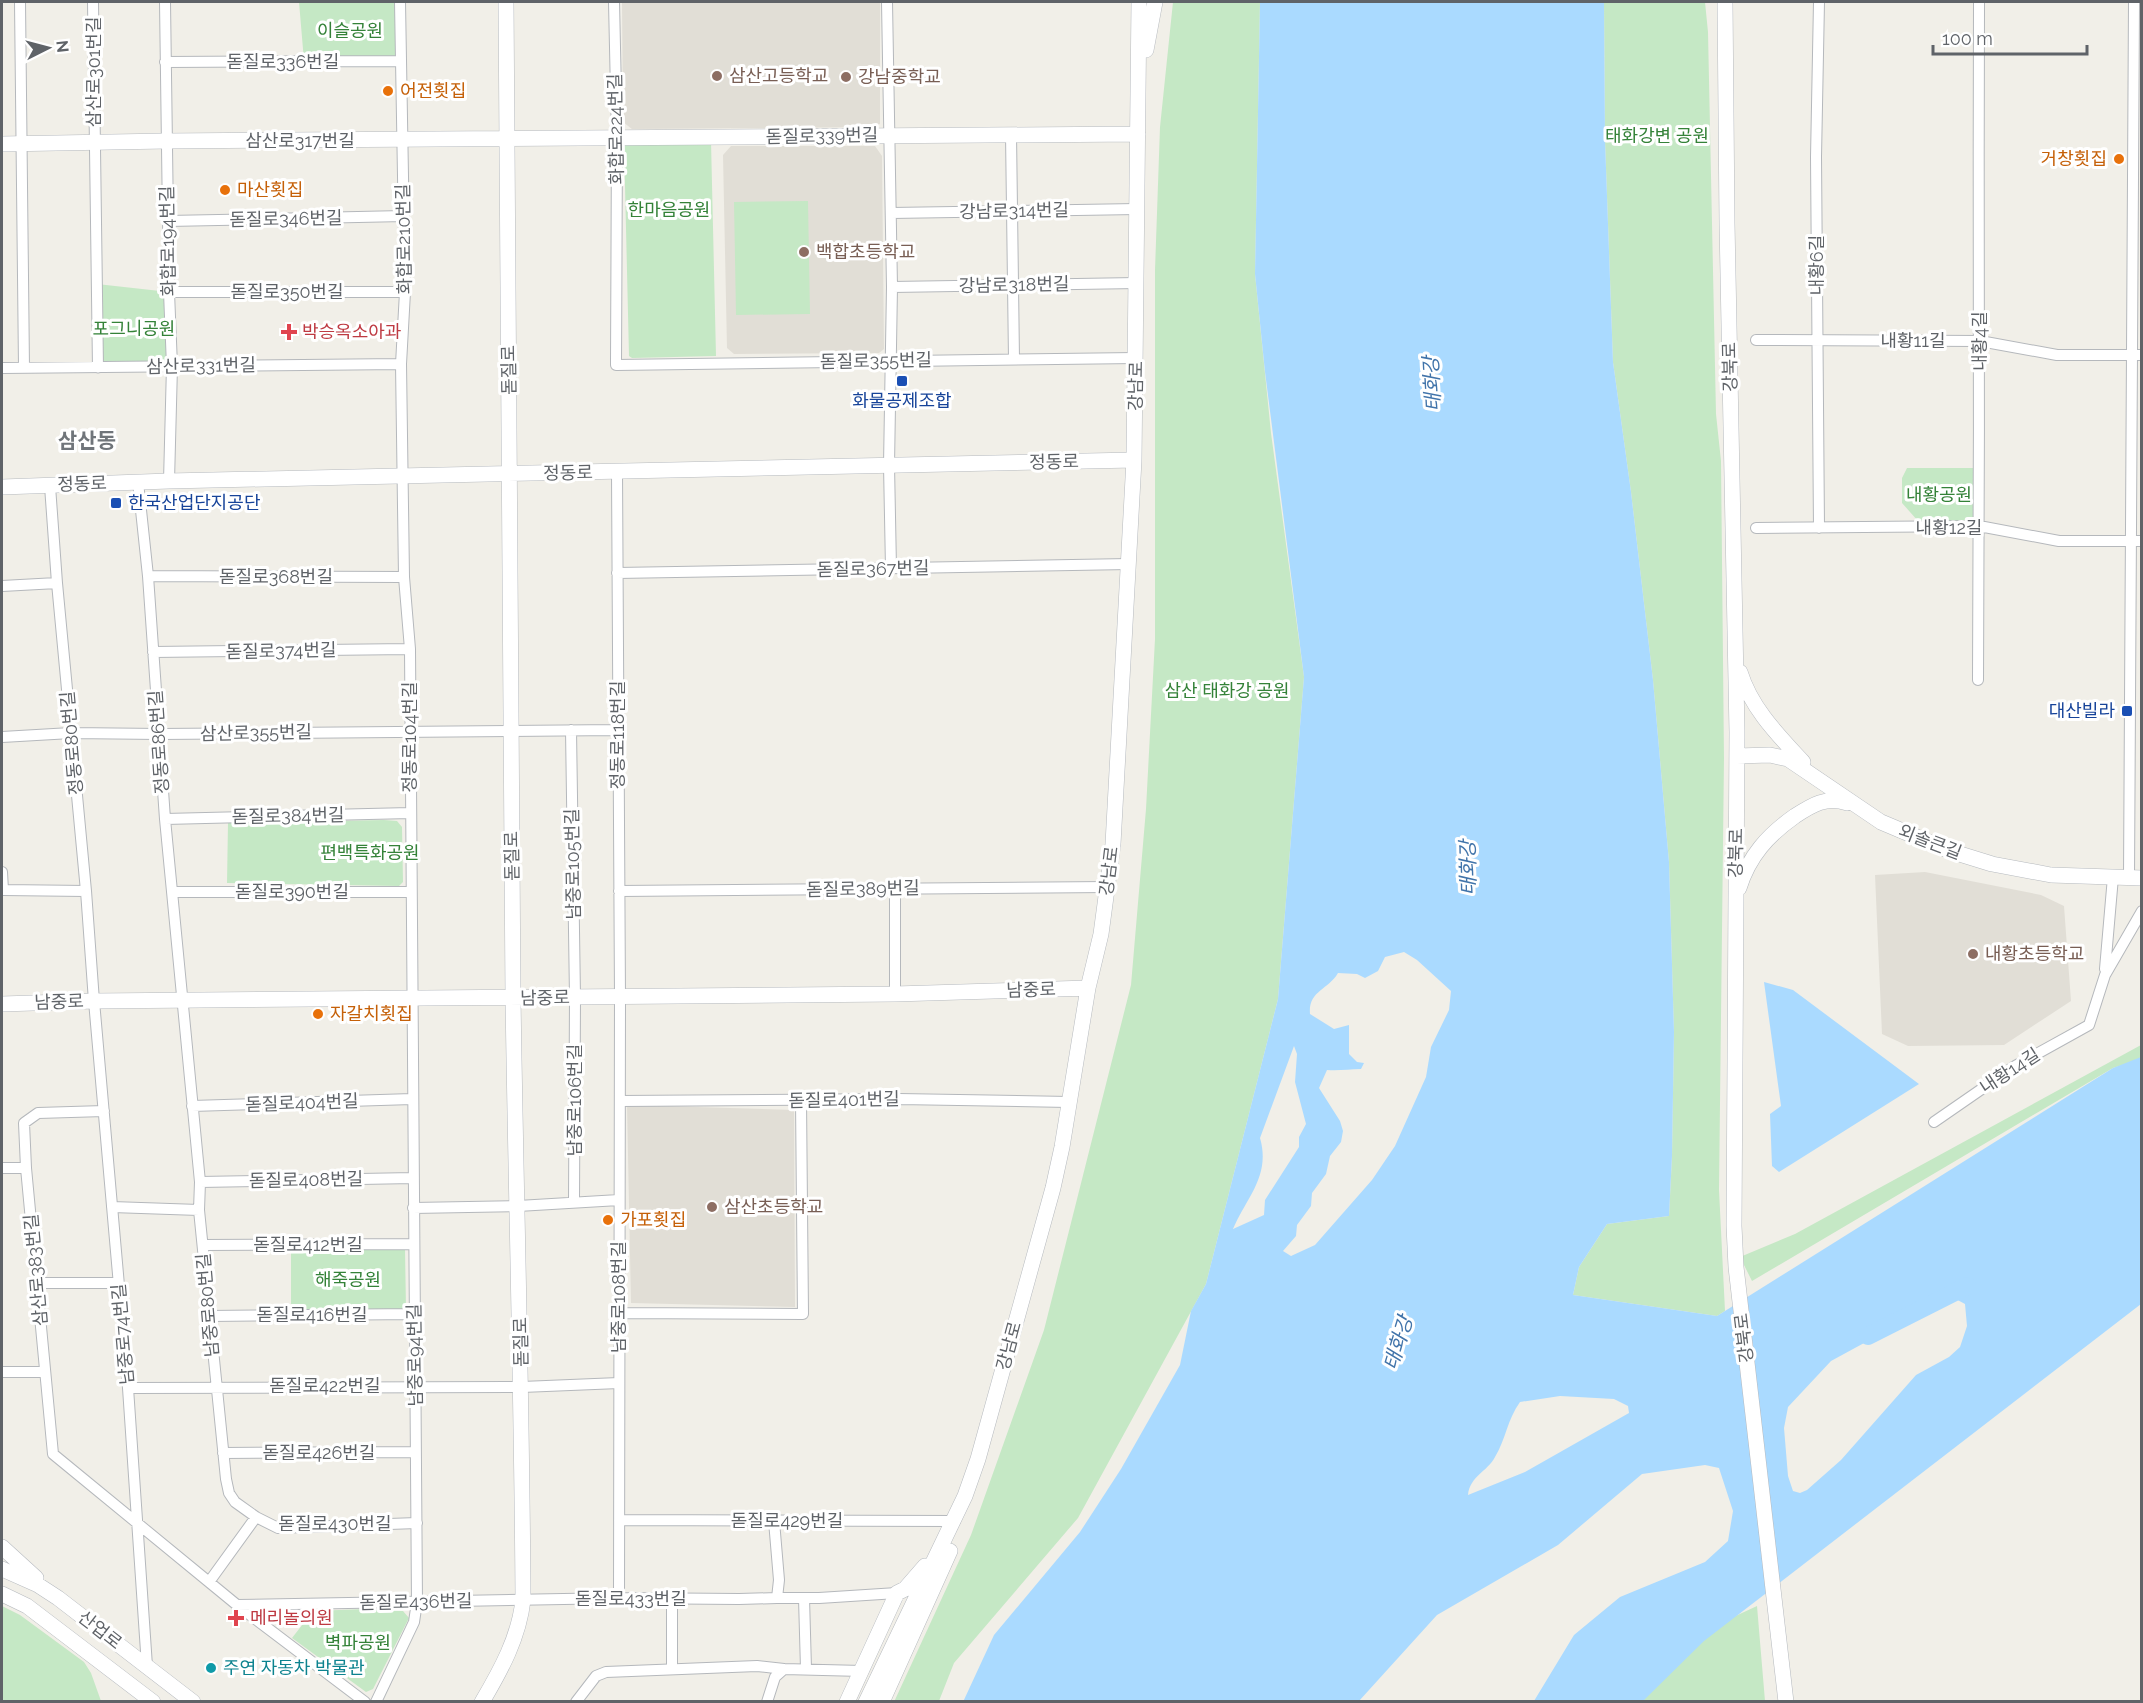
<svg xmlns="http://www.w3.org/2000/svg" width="2143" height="1703" viewBox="0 0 2143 1703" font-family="Raleway,'Noto Sans KR',sans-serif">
<rect width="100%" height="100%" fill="#f1efe8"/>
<path fill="#e1ded6" d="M622 2H880V124L873 127 632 129 623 122Z
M731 146H875L882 156 884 349 879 353 734 354 727 348 723 155Z
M1925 872 2041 895 2064 906 2071 1001 2004 1045 1908 1046 1882 1034 1875 875Z
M627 1105 794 1110 795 1307 631 1303Z"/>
<path fill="#c5e8c5" d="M299 2H400L401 61H304Z
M1173 2H1260L1255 274 1271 433 1304 677 1278 999 1206 1284 1078 1518 954 1663 939 1701 894 1702 971 1535 1044 1330 1131 985 1146 809 1155 639V270L1160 127Z
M1604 2H1705L1708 32 1716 414 1721 461 1724 758 1719 1190 1725 1311 1717 1316 1573 1295 1579 1267 1607 1224 1669 1216 1672 1156 1674 1032 1669 862 1653 680 1631 492 1613 362 1605 140Z
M711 141 716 356 632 358 629 356 624 143Z
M808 201 810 314 736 315 734 202Z
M97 284 169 292 172 366 98 368Z
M1907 468H1975L1974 522 1918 521 1902 503V478Z
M384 820 397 821 402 827 403 882 399 886 227 883 228 823Z
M2141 1045V1059L2113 1068 1752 1281 1740 1257 1795 1234Z
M405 1249 406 1310 291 1311V1250Z
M2 1606 20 1615 84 1662 91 1673 101 1701H2Z
M1757 1606 1765 1701 1630 1702 1701 1632Z
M365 1609 403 1611 409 1618 373 1689 366 1692 292 1638 313 1611Z"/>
<path fill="#aadaff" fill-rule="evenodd" d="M1260 2H1604L1605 140 1613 362 1631 492 1653 680 1669 862 1674 1032 1672 1156 1669 1216 1607 1224 1579 1267 1573 1295 1717 1316 2113 1068 2141 1057V1304L1704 1641 1643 1701H1534L1574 1635 1620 1597 1705 1562 1728 1541 1733 1511 1719 1468 1705 1465 1642 1474 1558 1545 1437 1615 1359 1701 963 1702 994 1635 1080 1532 1121 1469 1180 1365 1191 1311 1206 1284 1278 999 1304 677 1265 372 1255 274ZM1404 952 1417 960 1451 991 1449 1010 1431 1047 1426 1077 1395 1146 1372 1180 1315 1245 1291 1256 1283 1251 1296 1236 1297 1225 1311 1206 1312 1193 1326 1174 1330 1156 1341 1142 1343 1131 1340 1121 1319 1088 1327 1070C1339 1071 1349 1069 1361 1069L1364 1063 1357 1062 1349 1054V1025L1334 1029 1310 1014C1308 991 1328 990 1338 973L1357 974 1365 978 1378 971 1385 957ZM1294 1046 1297 1054 1295 1082 1306 1124 1299 1137V1147L1265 1200 1264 1215 1233 1229C1246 1198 1271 1176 1260 1138ZM1929 1296 1952 1297 1965 1304 1967 1326 1960 1347 1949 1357 1916 1375 1841 1460 1807 1490 1800 1493 1793 1491 1788 1476 1784 1428 1788 1407 1831 1361 1888 1330 1899 1312ZM1560 1396 1614 1399 1628 1406 1629 1413 1525 1472 1468 1495C1470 1476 1487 1472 1495 1457 1506 1439 1507 1420 1520 1402Z
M1764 982 1793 990 1919 1084 1779 1172 1772 1166 1770 1114 1781 1106Z"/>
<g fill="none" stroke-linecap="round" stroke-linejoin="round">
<path stroke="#aadaff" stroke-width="18" d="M1868 1336 1967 1286"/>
<defs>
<path id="street" d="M20 2 24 368
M93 2 98 368
M165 2 169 292 172 366 169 481
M614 2 617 138 616 365 1136 358
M887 2 892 287 889 465 891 568
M1819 2 1816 157 1819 528
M165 62 401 61
M1011 134 1014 359
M891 213 1137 209
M168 221 404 216
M892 287 1137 283
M169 292H405
M1756 340 1980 341 2057 355H2142
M2 368 401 364
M617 472 620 997 619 1598
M138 482 148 576 165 819 200 1182 199 1210 226 1479 229 1493 235 1502 256 1517 278 1528 417 1523
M50 486 57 583 86 891 94 1001 128 1388 147 1666
M1756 528 1979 526 2059 541H2142
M617 573 1129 564
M148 576 404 577
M2 586 57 583
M153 652 410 649
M1978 680C1980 454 1978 228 1979 2
M571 730 575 997 574 1203
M2 737 71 733 159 734 618 730
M165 819 410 813
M2 872 3 890 86 891
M2129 878 2134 2
M895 888V994
M619 891 1108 887
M173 892H411
M2105 969 2113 877
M620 1101 899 1099 1069 1102
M192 1106 412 1099
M1934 1122 2015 1066 2089 1025 2105 975 2142 911
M2 1168H26L53 1454 237 1605 365 1702
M26 1168 24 1123 38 1113 104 1111
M200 1182 413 1178
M112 1207 199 1210
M413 1208 518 1206 619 1200
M203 1245 414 1244
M37 1283H119
M619 1313 803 1314 801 1100
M209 1316 414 1314
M2 1372H45
M128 1388 522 1387 619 1383
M223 1453 416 1452
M619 1520 955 1521
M209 1582 256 1517
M777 1598H819L897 1593
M804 1598 806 1669
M672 1599V1669
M237 1605 619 1598 739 1599 777 1598 779 1580 774 1521
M376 1702 414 1622 417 1602 410 649 404 577 401 364 405 292 400 2
M576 1702 596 1676 606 1672 757 1666 784 1669
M767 1702 775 1677 784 1669 862 1671"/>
<path id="secondary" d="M1725 2 1727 223 1737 732 1734 1226 1736 1267 1786 1702
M1146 50 1155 2
M2 144 166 141 1138 134
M2 487 169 481 1134 460
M1740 672C1751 708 1778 735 1803 762
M1737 756 1770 755 1788 759 1881 822 1950 851 1992 864 2051 875 2142 878
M1739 888C1749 856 1768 835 1795 816 1812 805 1826 796 1847 803
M2 1004 94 1001 895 994 1088 988
M2 1547 36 1578
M2 1569 38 1585 58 1598 193 1702
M2 1594 27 1606 153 1702
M482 1702C501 1670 519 1637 523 1600 522 1399 516 1198 513 997 508 665 509 333 506 2
M847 1702 897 1593 905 1589 925 1566
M866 1702 965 1496 978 1459 1053 1188 1062 1147 1088 988 1101 934 1113 844 1134 460 1139 2
M882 1702 950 1551"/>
</defs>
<use href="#street" stroke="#b5b8bc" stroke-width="12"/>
<use href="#secondary" stroke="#b6babf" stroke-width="16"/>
<use href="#street" stroke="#fff" stroke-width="10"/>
<use href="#secondary" stroke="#fff" stroke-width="15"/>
</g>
<g fill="#8d6e63" stroke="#fff" stroke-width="2">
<circle cx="717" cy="76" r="6"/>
<circle cx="846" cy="77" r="6"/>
<circle cx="804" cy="252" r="6"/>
<circle cx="1973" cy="954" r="6"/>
<circle cx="712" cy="1207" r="6"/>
</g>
<g fill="#e8710a" stroke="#fff" stroke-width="2">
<circle cx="388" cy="91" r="6"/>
<circle cx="2119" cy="159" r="6"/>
<circle cx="225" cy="190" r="6"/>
<circle cx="318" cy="1014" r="6"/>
<circle cx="608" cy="1220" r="6"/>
</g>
<g fill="#e0444e" stroke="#fff" stroke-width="2">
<path d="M286 323h6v6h6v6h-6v6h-6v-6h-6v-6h6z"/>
<path d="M233 1609h6v6h6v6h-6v6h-6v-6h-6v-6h6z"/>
</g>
<g fill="#1a4fb4" stroke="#fff" stroke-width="2">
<rect x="896" y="375" width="12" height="12" rx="3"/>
<rect x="110" y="497" width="12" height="12" rx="3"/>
<rect x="2121" y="705" width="12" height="12" rx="3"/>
</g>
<circle fill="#0f9aa8" stroke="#fff" stroke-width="2" cx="211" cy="1668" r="6"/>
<g text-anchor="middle" stroke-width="6" stroke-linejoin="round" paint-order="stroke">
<g font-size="18" fill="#348238" stroke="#fff">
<text x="350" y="37">이슬공원</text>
<text x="1657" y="142">태화강변 공원</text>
<text x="669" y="216">한마음공원</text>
<text x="134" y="335">포그니공원</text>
<text x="1939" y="501">내황공원</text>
<text x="1227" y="697">삼산 태화강 공원</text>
<text x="370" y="859">편백특화공원</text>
<text x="348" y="1286">해죽공원</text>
<text x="358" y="1649">벽파공원</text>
</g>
<g font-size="18" fill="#5f6368" stroke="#fff">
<text x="283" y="68">돋질로336번길</text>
<text transform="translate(94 72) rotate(-90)" y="6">삼산로301번길</text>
<text transform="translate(616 129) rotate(-91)" y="6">화합로224번길</text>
<text transform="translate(822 136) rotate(-1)" y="6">돋질로339번길</text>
<text x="300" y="147">삼산로317번길</text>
<text transform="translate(1014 211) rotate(-1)" y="6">강남로314번길</text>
<text transform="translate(286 219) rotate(-1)" y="6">돋질로346번길</text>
<text transform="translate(404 239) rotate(-91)" y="6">화합로210번길</text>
<text transform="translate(168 241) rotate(-91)" y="6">화합로194번길</text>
<text transform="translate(1817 265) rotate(-90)" y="6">내황6길</text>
<text transform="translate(1014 285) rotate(-1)" y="6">강남로318번길</text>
<text x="287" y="298">돋질로350번길</text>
<text x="1913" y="347">내황11길</text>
<text transform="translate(1980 341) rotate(-90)" y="6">내황4길</text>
<text transform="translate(876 361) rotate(-1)" y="6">돋질로355번길</text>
<text transform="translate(201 366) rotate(-1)" y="6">삼산로331번길</text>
<text transform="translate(1730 367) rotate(-91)" y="6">강북로</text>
<text transform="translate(509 370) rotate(-91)" y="6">돋질로</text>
<text transform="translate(1136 386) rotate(-89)" y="6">강남로</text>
<text transform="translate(1054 462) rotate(-1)" y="6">정동로</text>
<text transform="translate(568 473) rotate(-1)" y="6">정동로</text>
<text transform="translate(82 484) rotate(-2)" y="6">정동로</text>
<text x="1949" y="534">내황12길</text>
<text transform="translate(873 569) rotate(-1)" y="6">돋질로367번길</text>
<text x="276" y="583">돋질로368번길</text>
<text transform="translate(281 651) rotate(-1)" y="6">돋질로374번길</text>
<text transform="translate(256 733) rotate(-1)" y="6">삼산로355번길</text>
<text transform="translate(618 735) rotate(-90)" y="6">정동로118번길</text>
<text transform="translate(410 737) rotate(-90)" y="6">정동로104번길</text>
<text transform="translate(159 742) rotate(-94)" y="6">정동로86번길</text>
<text transform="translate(72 743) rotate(-95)" y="6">정동로80번길</text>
<text transform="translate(288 816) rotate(-1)" y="6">돋질로384번길</text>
<text transform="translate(1930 842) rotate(21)" y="6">외솔큰길</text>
<text transform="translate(1736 853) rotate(-89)" y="6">강북로</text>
<text transform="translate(512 856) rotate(-91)" y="6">돋질로</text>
<text transform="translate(573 864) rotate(-91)" y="6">남중로105번길</text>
<text transform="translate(1109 871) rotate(-83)" y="6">강남로</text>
<text transform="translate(863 889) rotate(-1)" y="6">돋질로389번길</text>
<text x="292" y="898">돋질로390번길</text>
<text transform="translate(1031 990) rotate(-2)" y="6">남중로</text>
<text transform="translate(545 998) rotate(-1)" y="6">남중로</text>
<text transform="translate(59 1002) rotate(-2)" y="6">남중로</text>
<text transform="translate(2010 1071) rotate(-33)" y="6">내황14길</text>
<text transform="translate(575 1100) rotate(-90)" y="6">남중로106번길</text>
<text transform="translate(844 1100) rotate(-1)" y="6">돋질로401번길</text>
<text transform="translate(302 1103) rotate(-2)" y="6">돋질로404번길</text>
<text transform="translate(306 1180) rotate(-1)" y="6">돋질로408번길</text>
<text x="308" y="1251">돋질로412번길</text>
<text transform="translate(36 1270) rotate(-95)" y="6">삼산로383번길</text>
<text transform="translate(619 1297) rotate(-90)" y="6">남중로108번길</text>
<text transform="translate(208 1305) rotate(-95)" y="6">남중로80번길</text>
<text x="312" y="1321">돋질로416번길</text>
<text transform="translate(123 1334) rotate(-95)" y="6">남중로74번길</text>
<text transform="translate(1744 1338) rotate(-97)" y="6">강북로</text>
<text transform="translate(521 1342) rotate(-91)" y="6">돋질로</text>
<text transform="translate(1009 1346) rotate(-75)" y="6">강남로</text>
<text transform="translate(415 1355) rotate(-91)" y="6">남중로94번길</text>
<text x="325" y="1392">돋질로422번길</text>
<text x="319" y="1459">돋질로426번길</text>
<text x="787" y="1527">돋질로429번길</text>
<text x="335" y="1530">돋질로430번길</text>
<text x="631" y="1605">돋질로433번길</text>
<text transform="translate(416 1602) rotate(-1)" y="6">돋질로436번길</text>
<text transform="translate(100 1630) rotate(38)" y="6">산업로</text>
</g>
<g font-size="18" fill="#785e54" stroke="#fff" text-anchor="start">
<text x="729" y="82">삼산고등학교</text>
<text x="858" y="83">강남중학교</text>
<text x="816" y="258">백합초등학교</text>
<text x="1985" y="960">내황초등학교</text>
<text x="724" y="1213">삼산초등학교</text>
</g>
<g font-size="18" fill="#c56008" stroke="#fff" text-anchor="start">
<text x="400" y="97">어전횟집</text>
<text x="2107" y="165" text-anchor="end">거창횟집</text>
<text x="237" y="196">마산횟집</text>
<text x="330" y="1020">자갈치횟집</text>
<text x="620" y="1226">가포횟집</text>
</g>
<g font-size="18" fill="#be3a42" stroke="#fff" text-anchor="start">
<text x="302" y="338">박승옥소아과</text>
<text x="250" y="1624">메리놀의원</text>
</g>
<g font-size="18" fill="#164399" stroke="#fff">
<text x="902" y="407">화물공제조합</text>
<text x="128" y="509" text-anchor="start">한국산업단지공단</text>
<text x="2115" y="717" text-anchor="end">대산빌라</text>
</g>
<g font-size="18" fill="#0d838f" stroke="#fff" text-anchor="start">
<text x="223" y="1674">주연 자동차 박물관</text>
</g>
<g font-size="20" font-style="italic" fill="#4174aa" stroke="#fff">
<text transform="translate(1432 384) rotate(-93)" y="7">태화강</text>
<text transform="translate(1468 868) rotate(-91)" y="7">태화강</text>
<text transform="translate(1398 1343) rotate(-73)" y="7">태화강</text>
</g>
<g font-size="21" font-weight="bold" fill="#70757a" stroke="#fff">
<text x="87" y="448">삼산동</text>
</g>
</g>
<rect width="2143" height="1703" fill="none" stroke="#5f6368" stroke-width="6"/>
<g transform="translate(48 48) rotate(84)" stroke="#ffffff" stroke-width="4.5" paint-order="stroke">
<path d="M0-4.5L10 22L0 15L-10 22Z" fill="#5f6368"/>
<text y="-9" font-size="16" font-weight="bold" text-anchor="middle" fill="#5f6368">N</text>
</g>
<path d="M1933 45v9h154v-9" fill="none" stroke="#5f6368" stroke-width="3"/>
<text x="1942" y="45" font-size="18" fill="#5f6368" stroke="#ffffff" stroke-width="4.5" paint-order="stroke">100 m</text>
</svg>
